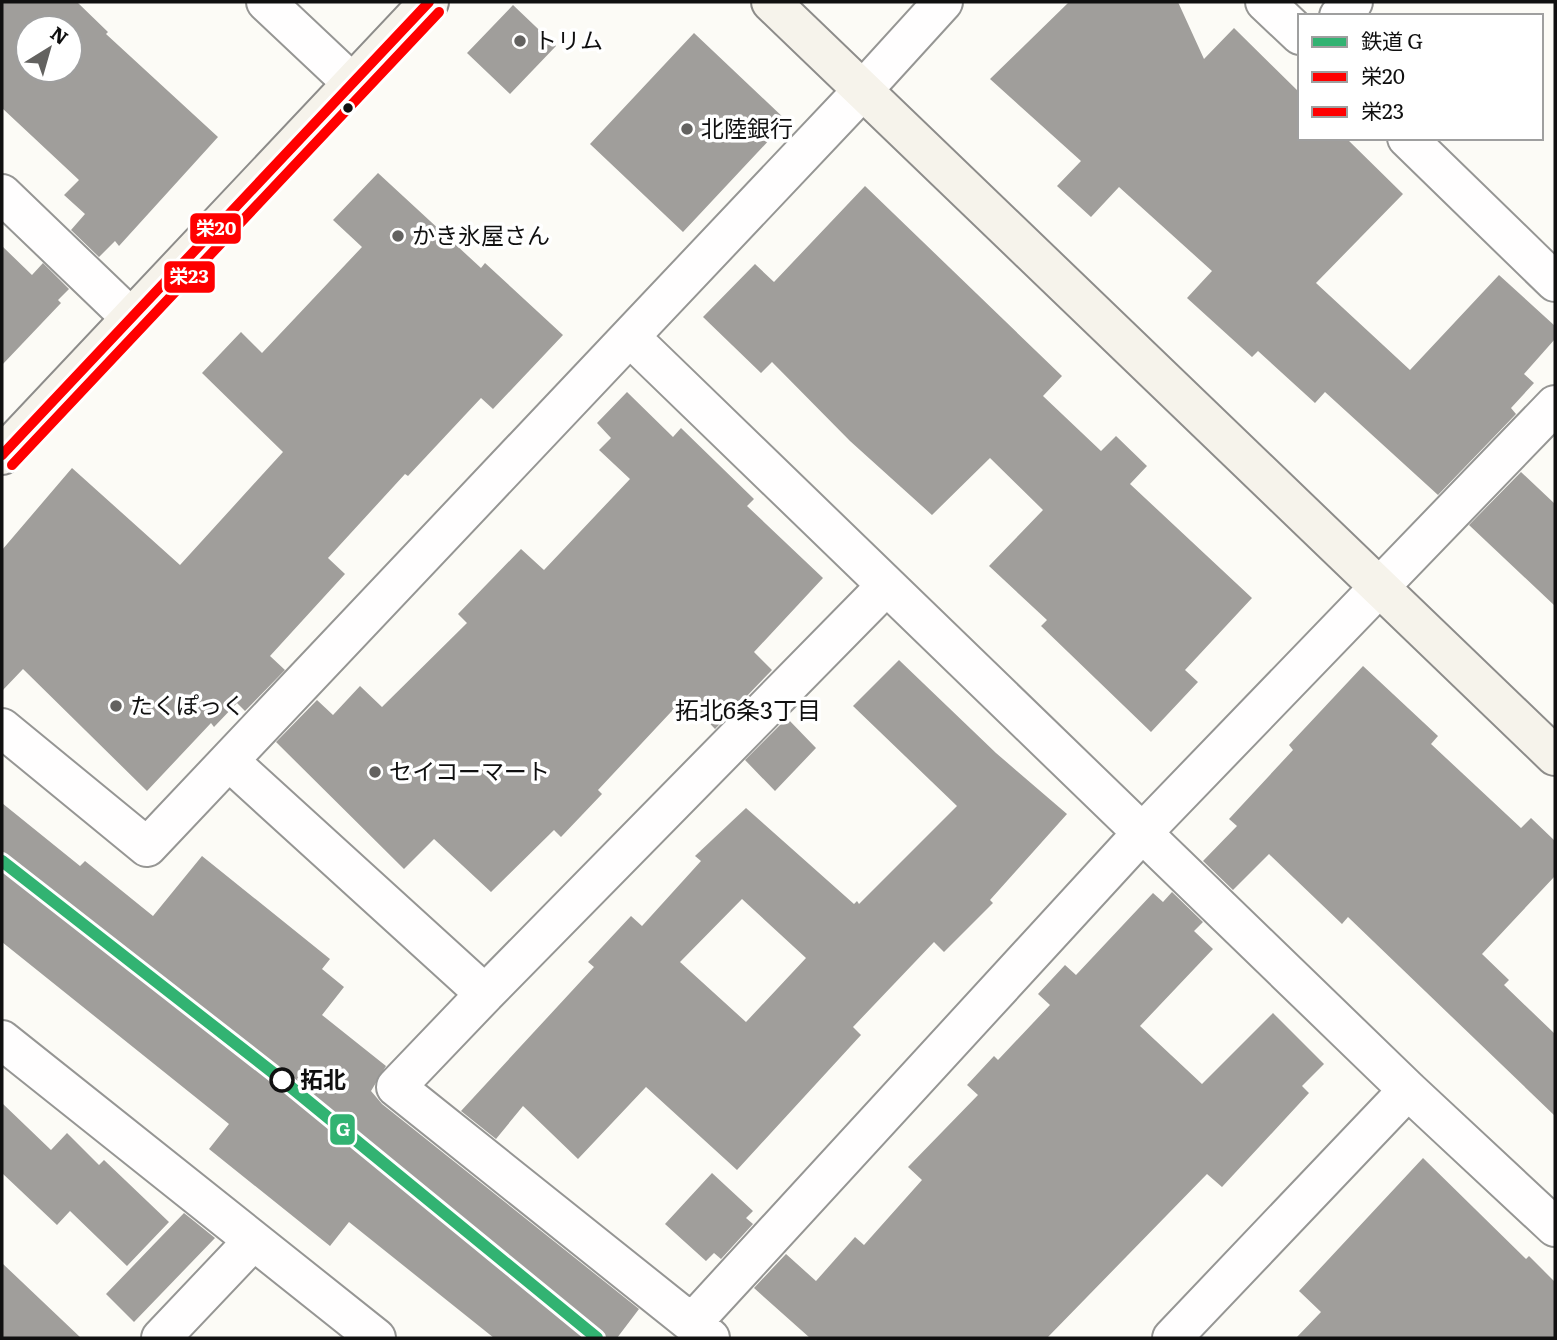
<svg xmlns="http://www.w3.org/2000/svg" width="1557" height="1340" viewBox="0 0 1557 1340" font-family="Literata,'Noto Sans JP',serif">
<rect width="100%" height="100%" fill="#fcfbf6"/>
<path fill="#a09e9b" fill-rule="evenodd" d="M2 2H77L108 32 106 34 218 137 119 246 115 241 99 257 71 230 85 214 64 195 79 180 2 108ZM28 28H70V70H28Z
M1069 2H1178L1204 59 1234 28 1300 93V138H1346L1403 194 1316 283 1410 370 1499 275 1555 326V339L1524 374 1534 383 1511 408 1516 414 1438 495 1325 392 1315 403 1258 351 1252 357 1187 298 1212 271 1119 187 1091 217 1057 186 1081 161 990 79Z
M513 5 556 46 510 94 467 53Z
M694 33 787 121 683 232 590 144Z
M378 173 481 268 485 263 563 335 493 409 481 398 408 476 405 474 328 558 345 574 270 656 285 670 245 711 237 703 214 727 211 723 147 791 23 669 2 691V550L72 468 180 565 283 452 202 373 241 332 262 353 362 247 333 220Z
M865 186 1062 376 1043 396 1101 451 1116 436 1147 466 1130 484 1252 598 1185 670 1198 682 1151 732 1041 626 1047 620 989 566 1043 510 990 458 932 515 850 441 772 362 761 373 703 317 755 264 774 282Z
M2 246 32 275 43 263 69 289 58 300 61 303 2 365Z
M627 392 673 437 681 428 754 499 747 506 823 578 754 652 772 670 715 729 685 697 598 790 602 794 561 837 554 830 491 892 434 839 404 869 276 742 317 700 333 715 360 686 382 707 467 623 458 614 521 549 544 570 630 479 599 450 611 438 597 423Z
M1521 472 1555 504V606L1469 525Z
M899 660 996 753 1067 814 990 900 993 903 944 952 934 942 853 1027 861 1035 737 1170 646 1087 578 1159 523 1106 496 1139 461 1111 594 967 588 962 631 916 642 926 701 861 695 856 746 808 854 904 857 901 859 904 957 806 853 706ZM742 899 806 958 746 1022 680 962Z
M1363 666 1438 736 1431 744 1521 828 1531 818 1555 841V876L1482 954 1509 980 1504 985 1555 1034V1116L1348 917 1342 924 1269 854 1233 890 1203 861 1237 826 1229 819 1293 750 1289 745Z
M787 718 816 748 775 791 745 760Z
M2 803 80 866 85 861 153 916 202 856 330 959 322 969 344 987 322 1015 386 1066 371 1091 382 1104 639 1309 617 1338H494L349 1222 330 1246 209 1149 229 1124 2 942Z
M1172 892 1203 922 1194 931 1213 949 1140 1026 1202 1084 1273 1013 1324 1064 1302 1086 1309 1093 1222 1187 1207 1174 1047 1338H810L754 1288 786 1254 816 1281 855 1237 864 1245 922 1180 908 1167 978 1095 967 1085 994 1056 998 1060 1050 1005 1038 994 1065 965 1076 975 1153 893 1163 902Z
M2 1103 51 1150 67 1133 99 1165 104 1160 169 1222 127 1266 70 1211 57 1225 2 1173Z
M1423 1158 1526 1259 1529 1256 1555 1282V1338H1296L1321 1312 1299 1291Z
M712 1173 753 1211 746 1218 753 1224 721 1259 714 1253 706 1261 665 1224Z
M184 1213 215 1238 134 1322 106 1294Z
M2 1263 81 1338H2Z"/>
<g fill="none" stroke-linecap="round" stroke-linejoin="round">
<defs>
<path id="street" d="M266 2 352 83
M1265 2 1300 35
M1339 16 1353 2
M1407 138 1555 282
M2 194 131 318
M630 337 1408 1090 1555 1227
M2 728 147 847 862 91 943 2
M229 761 485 994 886 586
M485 994 396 1087 710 1338
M2 1040 376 1338
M692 1323 1143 832 1555 405
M161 1338 253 1241
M1172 1338 1408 1090"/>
<path id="secondary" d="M771 2 1555 756
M2 455 429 2"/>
</defs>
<use href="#street" stroke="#969694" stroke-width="42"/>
<use href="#secondary" stroke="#8d8c8a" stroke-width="42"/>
<use href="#street" stroke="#fffefe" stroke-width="38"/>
<use href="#secondary" stroke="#f6f3eb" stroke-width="38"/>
<defs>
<path id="bus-1" d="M2 455 429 2"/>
<path id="bus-2" d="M12 465 439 12"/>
</defs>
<use href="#bus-1" stroke="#fff" stroke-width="16"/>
<use href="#bus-2" stroke="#fff" stroke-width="16"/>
<use href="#bus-1" stroke="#f00" stroke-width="10"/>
<use href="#bus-2" stroke="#f00" stroke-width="10"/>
<defs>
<path id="rail-1" d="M2 861 281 1079 597 1338"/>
</defs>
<use href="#rail-1" stroke="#fff" stroke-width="18"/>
<use href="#rail-1" stroke="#32b372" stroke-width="12"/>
</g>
<g fill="#636260" stroke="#fff" stroke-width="2.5">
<circle cx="520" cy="41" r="7"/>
<circle cx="687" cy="129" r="7"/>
<circle cx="398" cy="236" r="7"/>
<circle cx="116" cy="706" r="7"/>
<circle cx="375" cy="772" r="7"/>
</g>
<circle fill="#101010" stroke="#fff" stroke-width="2.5" cx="348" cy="108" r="6"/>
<circle fill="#fff" stroke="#101010" stroke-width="3.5" cx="282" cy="1080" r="11"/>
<g text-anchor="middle" stroke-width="7" stroke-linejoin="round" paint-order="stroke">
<g font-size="23" fill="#101010" stroke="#fff" text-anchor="start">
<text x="534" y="49">トリム</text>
<text x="701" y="137">北陸銀行</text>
<text x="412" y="244">かき氷屋さん</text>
<text x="130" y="714">たくぽっく</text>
<text x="389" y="780">セイコーマート</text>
</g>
<g font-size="23" font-weight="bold" fill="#101010" stroke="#fff" text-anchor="start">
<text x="300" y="1088">拓北</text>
</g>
<g font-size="24" fill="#101010" stroke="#fff">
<text x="748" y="719">拓北6条3丁目</text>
</g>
</g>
<g stroke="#fff" stroke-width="2.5">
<rect x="189" y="212" width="53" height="33" rx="7" fill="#f00"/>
<rect x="163" y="260" width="53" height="34" rx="7" fill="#f00"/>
<rect x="329" y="1113" width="27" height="33" rx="7" fill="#32b372"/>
</g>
<g font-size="19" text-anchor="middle" font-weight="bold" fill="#fff">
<text x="216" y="235">栄20</text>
<text x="189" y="283">栄23</text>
<text x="343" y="1136">G</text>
</g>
<rect width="1557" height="1340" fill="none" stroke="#101010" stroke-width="7"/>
<rect x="1298" y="14" width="245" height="126" fill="#ffffff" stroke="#9f9f9f" stroke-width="2"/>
<rect x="1312" y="37" width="35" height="10" fill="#32b372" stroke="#9f9f9f" stroke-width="2"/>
<text x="1361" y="49" font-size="21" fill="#101010">鉄道 G</text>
<rect x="1312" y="72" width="35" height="10" fill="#ff0000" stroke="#9f9f9f" stroke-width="2"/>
<text x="1361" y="84" font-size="21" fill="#101010">栄20</text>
<rect x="1312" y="107" width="35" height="10" fill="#ff0000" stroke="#9f9f9f" stroke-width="2"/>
<text x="1361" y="119" font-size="21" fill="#101010">栄23</text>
<g transform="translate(49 49) rotate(37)"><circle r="33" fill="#ffffff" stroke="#9f9f9f" stroke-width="2"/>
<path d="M0-5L12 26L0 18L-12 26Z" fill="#636260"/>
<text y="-10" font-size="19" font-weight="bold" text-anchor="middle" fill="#101010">N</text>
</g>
</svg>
